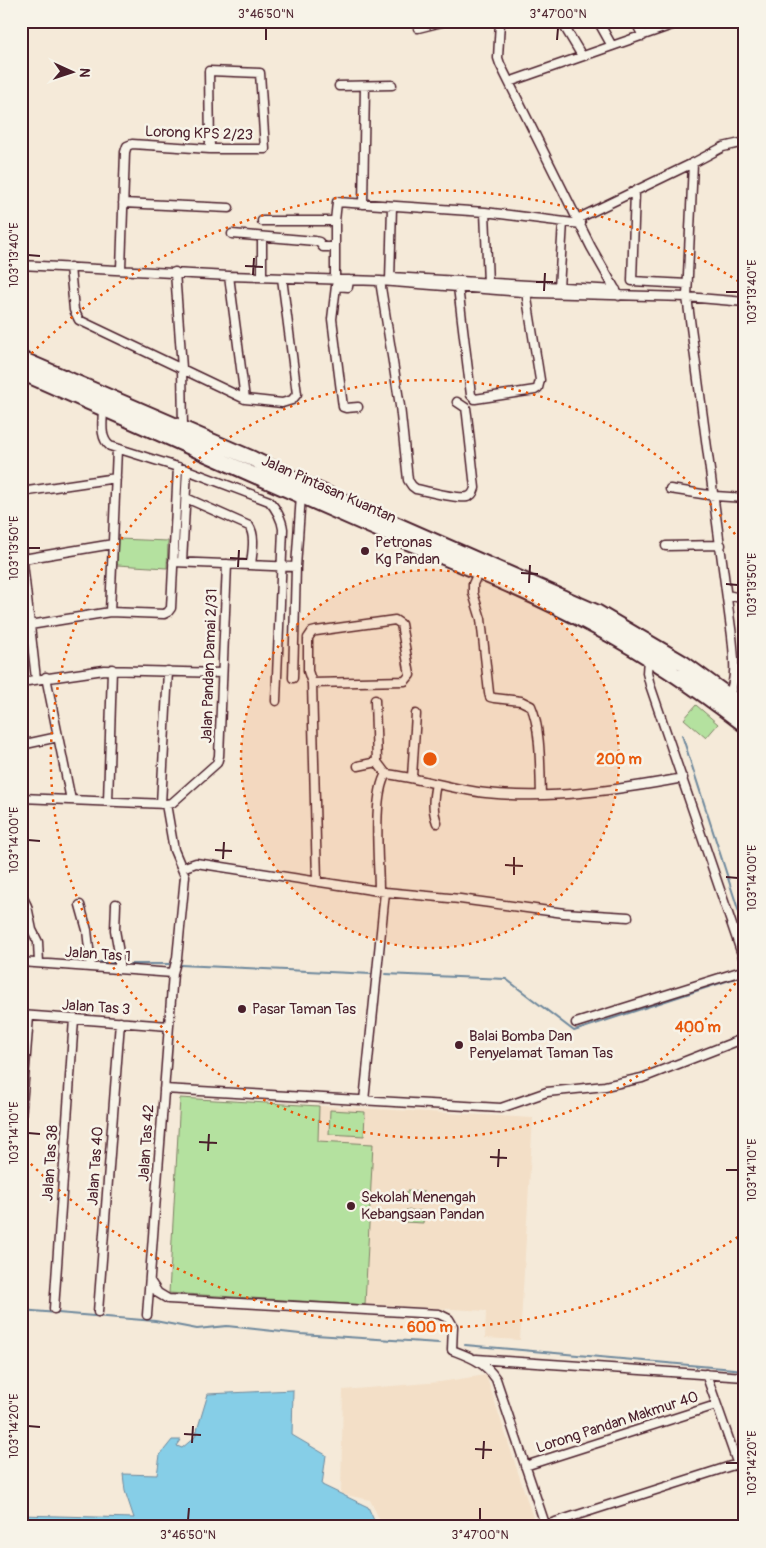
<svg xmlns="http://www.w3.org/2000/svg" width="766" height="1548" viewBox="0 0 766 1548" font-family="Pangolin,sans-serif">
<rect width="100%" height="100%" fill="#f5ead9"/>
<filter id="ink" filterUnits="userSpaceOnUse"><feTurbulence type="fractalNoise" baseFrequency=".02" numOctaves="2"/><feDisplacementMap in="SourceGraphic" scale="10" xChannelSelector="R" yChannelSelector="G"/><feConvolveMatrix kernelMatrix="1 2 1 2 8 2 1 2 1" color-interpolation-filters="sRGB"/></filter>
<g filter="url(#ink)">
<path fill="#f3dfc7" d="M180 1098 533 1118 520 1340 485 1338 486 1311 169 1293Z
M486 1375 536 1527H383L370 1500 341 1494 343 1390 440 1382Z"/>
<path fill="#b4e19f" stroke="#7f8065" d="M118 539 168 541 167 568 117 565Z
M696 705 718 724 706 738 684 719Z
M180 1098 319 1106 318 1141 373 1144 365 1305 169 1293Z
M330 1110 365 1112 364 1136 329 1134Z
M407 1191 424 1192V1204L406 1203Z
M406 1210 424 1211 423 1223 405 1222Z"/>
<path fill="#86cee7" stroke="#6e889c" d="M293 1390 292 1435 326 1455 322 1485 368 1507 377 1527H21V1515L134 1518 125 1491 123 1474 157 1475 160 1455 172 1440H181L177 1446 182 1448 195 1437 208 1394Z"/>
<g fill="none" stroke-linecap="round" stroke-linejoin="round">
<path stroke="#6e889c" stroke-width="2" d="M682 735 745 931
M41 960H48
M65 961H86
M100 962 114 963
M130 964H169
M180 965 372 974
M385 974 506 979 574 1031 745 975
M21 1310 155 1321 197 1329 227 1326 300 1334 439 1343
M465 1345 745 1370"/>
<defs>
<path id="street" d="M418 21V28L446 21
M500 21 498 58 500 64 591 247 619 296
M561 21 582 56
M598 21 612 46
M635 21 643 36
M509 82 675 24 674 21
M339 86 392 85
M693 163 687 297 732 636C734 657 737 677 729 696
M635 191 632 281 687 284
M123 203 229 208
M363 204 365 86
M485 212 488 283
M577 219 693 163 723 147 745 142
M262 221H335
M232 234 315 241 319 242 323 247H335
M262 237V277
M21 265 229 276 380 281 536 293 687 297 745 302
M70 267 74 310 79 320 245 399 282 403 292 400 297 394 282 278
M121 269 125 152 127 146 132 144 210 149H265L260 73 209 71 210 149
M175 272 182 368 183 429
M229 276 245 399
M391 277 616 290
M335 279V221L337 202 485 212 581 224
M349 280 348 287 336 286 332 319 343 407 346 408 358 407
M380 281 400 406 408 480 412 486 416 489C427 491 456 499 467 497 472 496 474 492 475 488L467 415 466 408 457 402
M390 281 392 206
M458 287 471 395 475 399 535 390 538 388 540 380 526 292
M559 288 563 222
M103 408C103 420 99 438 110 446L187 470 269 501C276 508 282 520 283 529L276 701
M670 489 715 496 745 498
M21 492 116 478
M186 498 249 526C256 536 252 553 251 565
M21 545 36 679
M666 546 721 545
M23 559 113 544
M173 562 296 567
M182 562 187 470
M478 573 473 584V593L481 619 489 693 490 697 494 698 521 701 531 706C541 728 540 770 541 795
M727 595 745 599
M110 612 117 449
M30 625 110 612 164 614 168 612 171 608 178 467
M308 638 312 632 316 631 395 620 401 624 410 675 405 681 312 683
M308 638V671L312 683 317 881
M648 658 647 673 650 685 745 963
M46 677 71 800
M293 678 296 567 301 495
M21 682 104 670 222 673
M375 700 377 762 386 774C372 796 379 862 379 891
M21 745 58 737
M358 766 377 762
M386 774C419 778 452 789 486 793 551 800 619 790 683 778
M412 777 416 714
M436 784C433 798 432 809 437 823
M21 798 166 804 172 803 217 763 219 756 227 564
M108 802 112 669
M161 804 168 671
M182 868 196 863 385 892 460 899 564 913 628 917
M21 894 27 906 32 930 38 942 39 963
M116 904 115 930 119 953V969
M80 905 87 930 91 967
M21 962 173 973
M21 1015 169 1026
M576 1023 745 970
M164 1089 501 1108 547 1092 605 1086 642 1078 745 1038
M364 1101 385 892
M21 1118 29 1016
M150 1281 158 1293 168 1299 439 1314 449 1319 453 1326 452 1350C470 1357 485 1362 496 1379L546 1527
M54 1309 74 1019
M98 1312 120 1022
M147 1315 173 973 177 958 184 887 185 876 174 850 166 804
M476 1359 745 1377
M706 1374 745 1485
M525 1466 716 1405
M546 1525 737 1464
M744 1527 745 1526"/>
<path id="highway" d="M21 359 253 459 313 488 598 613 683 663 745 708
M21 372C134 422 246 472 359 521 438 556 520 586 596 627 648 655 698 689 745 725"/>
</defs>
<use href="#street" stroke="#4a1f2b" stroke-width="11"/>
<use href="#highway" stroke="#4a1f2b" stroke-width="18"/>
<use href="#street" stroke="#f7f3e8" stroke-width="8"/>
<use href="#highway" stroke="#f7f3e8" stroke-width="14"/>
</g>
</g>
<path fill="none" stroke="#4a1f2b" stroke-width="2" d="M266 40V28M557 40 558 28M28 255 40 256M245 266 263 267M253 275 254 258M536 282H553M544 291 545 273M726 292H738M28 548H40M230 558 247 559M238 567 239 550M521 573 538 574M529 583 530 565M726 584 738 585M28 840 40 841M215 850 232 851M223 859 224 842M505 865 523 866M514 875V857M726 877 738 878M28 1133 40 1134M199 1142 217 1143M208 1151 209 1134M490 1157 507 1158M498 1167 499 1149M726 1170H738M28 1426 40 1427M184 1434 201 1435M192 1443 193 1426M475 1449 492 1450M483 1459 484 1441M726 1463H738M188 1520 189 1508M480 1520V1508"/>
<circle cx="430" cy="759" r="189" fill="#e8590c" fill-opacity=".12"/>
<g fill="none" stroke="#e8590c" stroke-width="2.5" stroke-dasharray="2.5 5">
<circle cx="430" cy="759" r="189"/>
<path d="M744 971A379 379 0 1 1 744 547"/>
<path d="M744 1233A568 568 0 0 1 21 1154M21 364A568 568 0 0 1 744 285"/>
</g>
<g fill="#4a1f2b" stroke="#f7f3e8" stroke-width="2">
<circle cx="365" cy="551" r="5"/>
<circle cx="242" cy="1009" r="5"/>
<circle cx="459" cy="1045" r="5"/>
<circle cx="351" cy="1206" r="5"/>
</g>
<g text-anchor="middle" stroke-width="5" stroke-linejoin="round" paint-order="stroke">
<g font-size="15" fill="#4a1f2b" stroke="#f7f3e8">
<text transform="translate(199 133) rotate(2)" y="5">Lorong KPS 2/23</text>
<text transform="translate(329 489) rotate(24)" y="5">Jalan Pintasan Kuantan</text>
<text transform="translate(209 666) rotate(-88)" y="5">Jalan Pandan Damai 2/31</text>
<text transform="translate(98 954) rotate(4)" y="5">Jalan Tas 1</text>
<text transform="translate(96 1007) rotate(4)" y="5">Jalan Tas 3</text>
<text transform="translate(146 1143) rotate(-86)" y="5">Jalan Tas 42</text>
<text transform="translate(50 1163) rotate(-86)" y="5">Jalan Tas 38</text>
<text transform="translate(95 1166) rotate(-86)" y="5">Jalan Tas 40</text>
<text transform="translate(617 1422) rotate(-18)" y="5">Lorong Pandan Makmur 40</text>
</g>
<g font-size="15" fill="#4a1f2b" stroke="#f7f3e8" text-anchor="start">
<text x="375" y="547">Petronas<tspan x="375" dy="17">Kg Pandan</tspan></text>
<text x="252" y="1014">Pasar Taman Tas</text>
<text x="469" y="1041">Balai Bomba Dan<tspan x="469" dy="17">Penyelamat Taman Tas</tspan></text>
<text x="361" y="1202">Sekolah Menengah<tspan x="361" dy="17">Kebangsaan Pandan</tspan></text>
</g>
</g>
<circle cx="430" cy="759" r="8" fill="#e8590c" stroke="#f7f3e8" stroke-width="2.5"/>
<g font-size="15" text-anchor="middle" font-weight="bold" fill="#e8590c" stroke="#f7f3e8" stroke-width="5" stroke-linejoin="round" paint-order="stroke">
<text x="619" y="764">200 m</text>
<text x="698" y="1032">400 m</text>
<text x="430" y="1332">600 m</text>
</g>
<rect width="766" height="1548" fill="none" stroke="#f7f3e8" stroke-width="55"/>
<g transform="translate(72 72) rotate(93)" stroke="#f7f3e8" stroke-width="4" paint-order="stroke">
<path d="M0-4L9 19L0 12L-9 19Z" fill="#4a1f2b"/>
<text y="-8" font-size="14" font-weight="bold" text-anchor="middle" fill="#4a1f2b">N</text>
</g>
<rect x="28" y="28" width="710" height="1492" fill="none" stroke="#4a1f2b" stroke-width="2"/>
<g font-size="12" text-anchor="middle" fill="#4a1f2b">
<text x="266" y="18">3°46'50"N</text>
<text x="558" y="18">3°47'00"N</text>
<text transform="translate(14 255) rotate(-90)" y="4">103°13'40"E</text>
<text transform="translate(752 292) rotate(-90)" y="4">103°13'40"E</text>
<text transform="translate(14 548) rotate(-90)" y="4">103°13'50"E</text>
<text transform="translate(752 585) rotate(-90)" y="4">103°13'50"E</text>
<text transform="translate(14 840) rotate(-90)" y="4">103°14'00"E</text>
<text transform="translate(752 878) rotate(-90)" y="4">103°14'00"E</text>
<text transform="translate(14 1133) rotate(-90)" y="4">103°14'10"E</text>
<text transform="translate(752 1170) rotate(-90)" y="4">103°14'10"E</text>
<text transform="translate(14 1426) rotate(-90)" y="4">103°14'20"E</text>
<text transform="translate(752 1463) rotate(-90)" y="4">103°14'20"E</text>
<text x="188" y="1539">3°46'50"N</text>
<text x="480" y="1539">3°47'00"N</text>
</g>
</svg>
